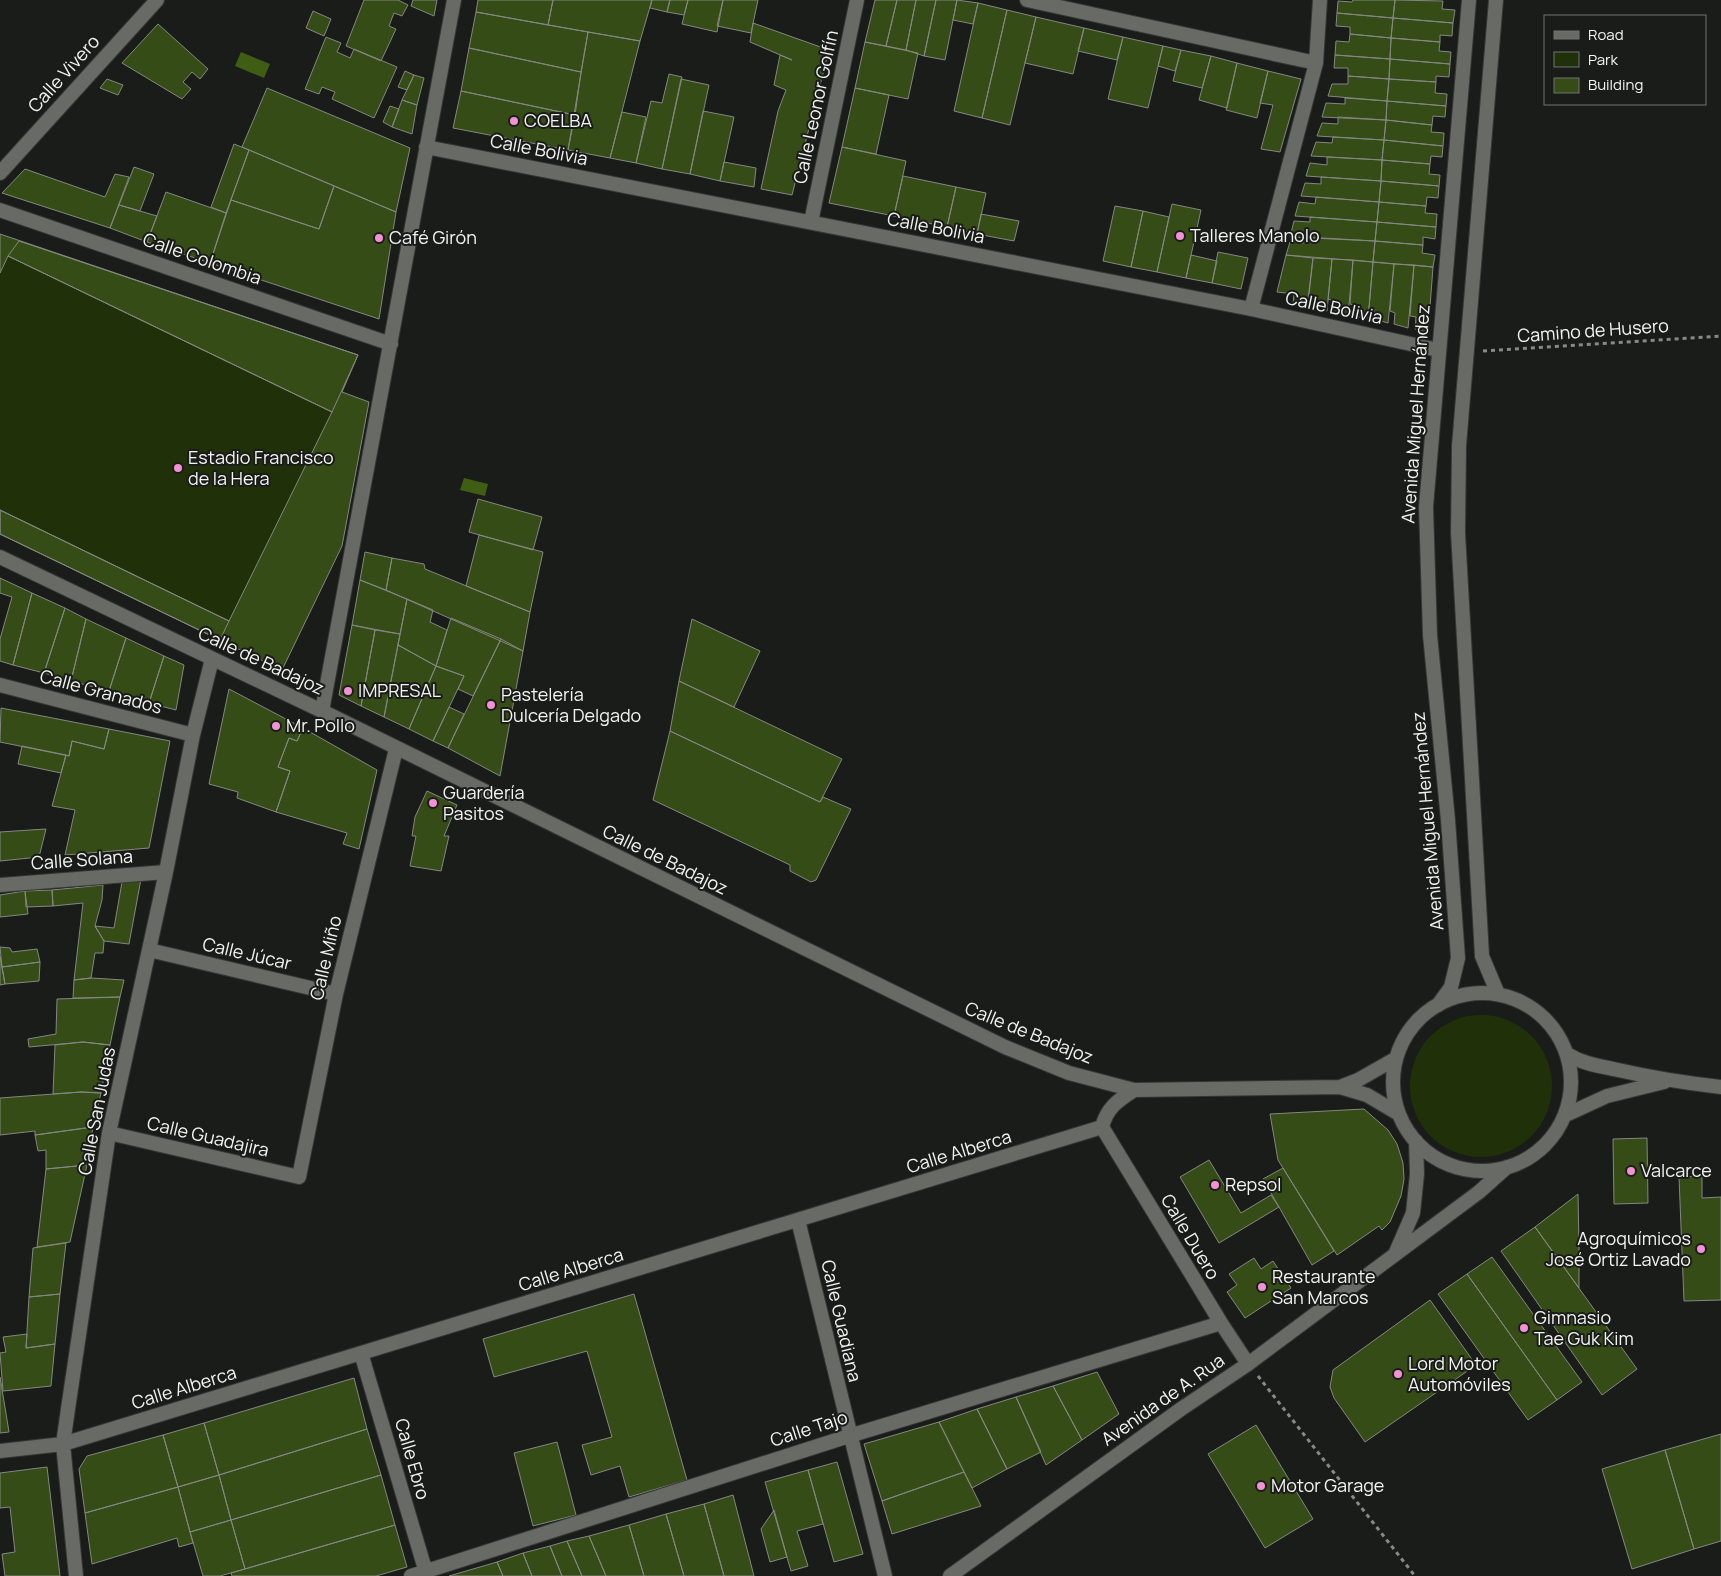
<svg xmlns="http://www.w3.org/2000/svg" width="1721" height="1576" viewBox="0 0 1721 1576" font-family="Manrope,sans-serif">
<rect width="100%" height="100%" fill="#1a1c19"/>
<path fill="#203109" d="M0 234 358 355 342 391 369 402 342 546 282 670 0 534Z
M1410 1086a71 71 0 1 1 142 0a71 71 0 1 1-142 0Z"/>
<path fill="#405e13" d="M241 52 270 64 264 78 235 66Z
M464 478 488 484 485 496 460 490Z"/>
<path fill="#354c16" stroke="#848782" d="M364 0H398L408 5 402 16 394 13 389 26 396 29 381 61 346 46Z
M413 0H437L434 16 411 6Z
M478 0H553L548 25 476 12Z
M553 0H652L640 41 548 25Z
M652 0H670L667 12 650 8Z
M670 0H688L684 15 667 12Z
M688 0H723L717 32 682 24Z
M723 0H758L751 33 717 26Z
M875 0H897L886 46 865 42Z
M897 0H916L906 50 886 46Z
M916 0H936L924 56 906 50Z
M936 0H957L945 60 924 56Z
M957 0 978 3 973 24 953 20Z
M1353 0H1395L1393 18 1337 13 1338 1 1352 2Z
M1395 0 1443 1 1442 9 1455 10 1453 23 1393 18Z
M978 3 1007 10 982 118 954 111Z
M1007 10 1036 17 1010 125 982 118Z
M313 11 331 19 324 36 306 28Z
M476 12 588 32 581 72 469 48Z
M1337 13 1393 18 1391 38 1350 34V27L1336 26Z
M1036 17 1084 28 1073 74 1025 63Z
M1393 18 1453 23 1452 36 1440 35V42L1391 38Z
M753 23 829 50 792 195 761 189 778 111 786 90 774 85 780 55 792 60 750 42Z
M158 24 208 69 200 79 192 72 183 82 191 89 182 99 122 63Z
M1084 28 1123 37 1117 60 1078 51Z
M588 32 640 41 610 158 568 150Z
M1350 34 1391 38 1390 59 1335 55 1336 41 1349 42Z
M326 37 341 43 337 52 350 58 354 49 397 67 374 118 332 99 335 92 322 87 319 94 305 89Z
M1123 37 1163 46 1148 108 1108 99Z
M1391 38 1440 42 1439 51 1451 52 1450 64 1390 59Z
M865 42 918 53 908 99 855 88Z
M1163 46 1181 50 1175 71 1158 66Z
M469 48 581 72 575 115 461 91Z
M1181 50 1211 56 1202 88 1173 81Z
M1335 55 1390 59 1389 79 1348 76V68H1334Z
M1211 56 1237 63 1227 108 1199 100Z
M1390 59 1450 64 1449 77 1436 76V82L1389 79Z
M1237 63 1268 71 1257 118 1226 110Z
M405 71 414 75 407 90 398 87Z
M1268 71 1301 79 1280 152 1261 149 1273 105 1260 103Z
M669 74 682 77 662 169 636 163 651 101 662 103Z
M414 75 424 78 417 105 402 100Z
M1348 76 1389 79 1387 101 1328 96 1332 84H1348Z
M107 79 123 85 118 95 100 88Z
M681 79 709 85 690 174 662 169Z
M1389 79 1436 82 1435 93 1447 94 1446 106 1387 101Z
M267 88 410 148 396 212 242 147Z
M855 88 889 95 876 154 842 147Z
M461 91 575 115 568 150 453 128Z
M1345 98 1387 101 1386 120 1322 117 1326 103 1345 104Z
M402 100 417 105 412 134 392 127Z
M1387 101 1446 106 1445 117 1433 116 1432 125 1386 120Z
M390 106 399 109 392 127 383 122Z
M703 111 734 117 720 181 690 174Z
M622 112 646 117 636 163 610 158Z
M1338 117 1386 120 1384 140 1317 136 1322 123 1338 124Z
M1386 120 1432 125 1431 132 1444 133 1443 146 1384 140Z
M1333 137 1384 140 1382 160 1311 156 1316 142 1332 143Z
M1384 140 1443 146 1442 157 1431 156 1430 164 1382 160Z
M234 144 249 150 226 213 211 207Z
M842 147 906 161 894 216 829 203Z
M249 150 334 186 319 229 231 200Z
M1327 157 1382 160 1381 181 1306 176 1310 163 1327 165Z
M1382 160 1430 164 1429 174 1440 175 1439 186 1381 181Z
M724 162 756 168 754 187 720 181Z
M134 167 154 174 140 211 119 205Z
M25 169 105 197 115 174 129 177 110 228 2 193Z
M903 176 956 187 947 227 894 216Z
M1321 177 1381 181 1379 202 1301 196 1305 183 1321 184Z
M1381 181 1439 186 1438 198 1427 197 1426 206 1379 202Z
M334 186 396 212 379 319 210 263 231 200 319 229Z
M956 187 986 193 977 234 947 227Z
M166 192 226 213 210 263 147 242Z
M1316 197 1379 202 1377 222 1295 216 1299 202 1315 204Z
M1379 202 1426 206 1425 213 1437 214 1436 227 1377 222Z
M1172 204 1201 210 1186 278 1157 272Z
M119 205 157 216 147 242 110 228Z
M1115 206 1143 211 1131 267 1103 261Z
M1143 211 1169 217 1157 272 1131 267Z
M981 214 1019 221 1014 241 977 234Z
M1310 217 1377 222 1375 241 1290 237 1294 221 1310 222Z
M1377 222 1436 227 1435 239 1423 237V245L1375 241Z
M0 234 358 355 342 392 369 402 342 546 282 670 0 534V510L229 621 332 412 8 256 0 273Z
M1305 237 1375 241 1373 262 1286 255 1290 242 1304 243Z
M19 241 358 355 332 412 8 256Z
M1375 241 1423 245 1422 253 1435 255 1433 267 1373 262Z
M1218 252 1248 258 1241 289 1212 283Z
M1191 255 1217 261 1212 283 1186 278Z
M1286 255 1313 258 1307 307 1293 304 1294 294 1277 292Z
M1313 258 1332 259 1327 311 1314 307V296L1309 295Z
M1332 259 1353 260 1348 316 1333 312 1334 301 1328 299Z
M1353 260 1373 262 1368 319 1354 316V305L1350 304Z
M1373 262 1394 264 1388 323 1374 319V309L1369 308Z
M1394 264 1414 265 1408 328 1394 324 1395 313 1390 311Z
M1414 265 1433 267 1428 333 1415 329 1416 317 1410 316Z
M478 499 542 517 533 550 469 532Z
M0 510 229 621 220 640 0 534Z
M479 535 543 552 530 612 466 586Z
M365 552 392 558 386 590 360 580Z
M392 558 424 564 425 569 530 612 523 651 386 590Z
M0 578 32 593 13 665 0 661V639L12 597 0 593Z
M360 580 407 599 400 634 352 625Z
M32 593 65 608 44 673 13 665Z
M407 599 433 610 430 622 447 630 436 666 398 645Z
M65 608 86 619 71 681 44 673Z
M451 618 501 639 473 696 458 689 464 676 436 666Z
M86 619 126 638 109 691 71 681Z
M692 619 760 651 734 707 679 681Z
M352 625 375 630 361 706 339 695Z
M375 630 400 634 384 717 361 706Z
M126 638 164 656 149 703 109 691Z
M501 639 523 651 500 776 448 748Z
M398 645 436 666 409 729 384 717Z
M164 656 184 665 176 710 149 703Z
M436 666 464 676 433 741 409 729Z
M679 681 842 759 820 802 670 731Z
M229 689 303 728 297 741 289 738 278 767 290 771 276 812 237 798 238 792 209 784Z
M449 707 464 714 448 748 433 741Z
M1 708 109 729 104 749 72 741 69 756 0 742Z
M303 728 377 770 359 849 343 844 347 833 276 812 290 771 278 767 289 738 297 741Z
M109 729 170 741 149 848 65 855 75 810 52 806 66 755 69 756 72 741 104 749Z
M670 731 820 802 823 797 851 809 816 880 811 882 790 871V865L653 800Z
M22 746 66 755 61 773 18 764Z
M427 791 457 805 444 836H449L441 871 410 866 416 836H412L415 817Z
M46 829 39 857 0 861V832Z
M141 879 129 944 104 941 95 926 114 928 122 882Z
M103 885 102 900 95 926 104 941 103 953H95L91 978 74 980 83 903 53 906 52 890Z
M52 890 53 906 26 907 25 891Z
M25 891 28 914 0 917V895Z
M0 947 10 948 12 952 37 949 40 962 2 967Z
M0 956 5 984 0 985Z
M40 962 39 981 5 984 2 967Z
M91 978 124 980 120 997 73 998 74 980Z
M120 997 110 1045 83 1042 29 1047 28 1039 56 1034 57 999Z
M83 1042 110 1045 101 1093 81 1092 53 1094 55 1045Z
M81 1092 101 1093 93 1127 35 1135V1131L0 1135V1098Z
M1364 1109 1388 1130 1397 1144 1403 1163 1404 1179 1401 1196 1390 1222 1382 1230 1379 1226 1337 1255 1278 1160 1270 1114Z
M93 1127 87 1165 46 1169V1150L38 1151 35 1135Z
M1647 1138 1648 1203 1614 1204 1613 1139Z
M1209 1160 1241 1213 1271 1195 1279 1207 1219 1243 1180 1177Z
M87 1165 70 1242 37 1247 46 1169Z
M1283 1168 1334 1251 1312 1265 1263 1179Z
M1702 1176V1198L1721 1197V1300L1684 1301 1679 1177Z
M1578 1194 1579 1248V1288L1535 1227Z
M1535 1227 1637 1369 1602 1395 1501 1251Z
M66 1243 60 1294 29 1297 33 1248Z
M1492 1257 1582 1382 1557 1400 1467 1274Z
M1254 1258 1261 1269 1273 1261 1291 1288 1245 1318 1227 1292 1237 1285 1229 1274Z
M1467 1274 1557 1400 1528 1420 1438 1294Z
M60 1294 55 1344 26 1348 29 1297Z
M634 1294 687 1480 629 1497 620 1466 591 1475 582 1445 612 1437 587 1351 494 1377 483 1339Z
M1430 1300 1476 1365 1365 1442 1334 1398 1330 1387 1333 1370Z
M27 1334 26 1348 55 1344 51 1386 3 1391 0 1353 6 1352 3 1337Z
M1097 1372 1119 1414 1082 1440 1053 1386Z
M0 1377 9 1432 0 1433Z
M354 1378 367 1429 219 1475 204 1423Z
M1053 1386 1082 1440 1046 1465 1016 1397Z
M1016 1397 1041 1452 1007 1469 977 1409Z
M977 1409 1007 1469 972 1488 939 1422Z
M939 1422 964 1472 882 1501 864 1444Z
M204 1423 219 1475 178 1487 163 1435Z
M1256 1425 1313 1519 1265 1548 1208 1454Z
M367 1429 381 1475 231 1520 219 1475Z
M1721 1434V1541L1694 1549 1665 1450Z
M163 1435 178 1487 85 1513 79 1469 87 1456Z
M557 1442 576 1515 533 1526 514 1453Z
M1665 1450 1694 1549 1632 1569 1602 1469Z
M837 1462 863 1554 834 1562 808 1470Z
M47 1467 60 1576H5L2 1554 15 1552 10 1507 0 1508V1473Z
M808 1470 823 1524 797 1531 808 1566 791 1571 765 1482Z
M964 1472 981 1506 892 1534 882 1501Z
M219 1475 231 1520 190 1532 178 1487Z
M381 1475 395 1525 245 1569 231 1520Z
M178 1487 193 1543 179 1547 177 1538 92 1564 85 1513Z
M733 1495 754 1576H724L704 1504Z
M704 1504 724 1576H684L666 1514Z
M774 1510 787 1557 770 1562 761 1529Z
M666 1514 684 1576H644L629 1525Z
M231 1520 245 1569 220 1576H203L190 1532Z
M395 1525 407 1567 376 1576H232L231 1573Z
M629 1525 644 1576H606L589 1536Z
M589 1536 606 1576H582L567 1541Z
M567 1541 582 1576H562L550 1546Z
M550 1546 562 1576H532L523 1553Z
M523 1553 532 1576H503L497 1562Z
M497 1562 503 1576H449Z"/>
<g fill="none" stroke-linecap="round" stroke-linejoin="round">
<defs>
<path id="minor" d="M1027 0 1316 63
M1496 0 1459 446 1458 533 1482 956 1498 994
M426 147 1251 309 1438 350
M0 173 157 0
M0 210 391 344
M811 222 857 0
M1251 309 1316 63 1320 0
M0 685 193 735
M322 711 454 0
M0 885 166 872
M149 950 336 994
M1438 1005 1451 987 1458 958 1448 820 1430 635 1426 507 1469 0
M1102 1127 1221 1323 1248 1364
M109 1133 299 1177 336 994 396 749
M798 1220 885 1576
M361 1353 427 1576
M0 1451 63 1444 1102 1127C1107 1108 1117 1101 1134 1090
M76 1576 63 1444 68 1409 109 1133 166 872 193 735 212 659
M411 1576 849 1436 1221 1323"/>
<path id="tertiary" d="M0 557 322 711 1005 1047 1069 1073 1134 1090 1340 1087 1367 1095 1399 1114
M1393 1082a89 89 0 1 1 178 0a89 89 0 1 1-178 0Z
M1567 1054C1583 1064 1600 1066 1618 1070 1653 1078 1686 1083 1721 1087
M1340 1087 1358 1080 1395 1059
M1568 1114 1607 1096 1664 1082
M1396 1252 1413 1213 1417 1174 1416 1141
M950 1576 1181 1409 1248 1364 1479 1192 1507 1167"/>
</defs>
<use href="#minor" stroke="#353635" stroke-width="16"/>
<use href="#tertiary" stroke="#353635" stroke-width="16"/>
<path stroke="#888a87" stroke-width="3" stroke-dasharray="4 4" stroke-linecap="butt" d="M1483 351 1721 336
M1258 1376 1415 1576"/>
<use href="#minor" stroke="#686a66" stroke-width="14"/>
<use href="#tertiary" stroke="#686a66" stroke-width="14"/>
</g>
<g fill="#f391d5" stroke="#1a1c19" stroke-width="2">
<circle cx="514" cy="121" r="5"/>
<circle cx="1180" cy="236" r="5"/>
<circle cx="379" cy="238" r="5"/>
<circle cx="178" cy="468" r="5"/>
<circle cx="348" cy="691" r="5"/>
<circle cx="491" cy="705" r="5"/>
<circle cx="276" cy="726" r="5"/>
<circle cx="433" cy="803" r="5"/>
<circle cx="1631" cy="1171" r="5"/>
<circle cx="1215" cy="1185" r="5"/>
<circle cx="1701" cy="1249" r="5"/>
<circle cx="1262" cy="1287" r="5"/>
<circle cx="1524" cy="1328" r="5"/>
<circle cx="1398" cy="1374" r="5"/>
<circle cx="1261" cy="1486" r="5"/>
</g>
<g text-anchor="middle" stroke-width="4" stroke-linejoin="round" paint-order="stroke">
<g font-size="18" fill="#f4f5f3" stroke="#1a1c19">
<text transform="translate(64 74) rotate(-48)" y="6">Calle Vivero</text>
<text transform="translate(816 107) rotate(-78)" y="6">Calle Leonor Golfín</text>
<text transform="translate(539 150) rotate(11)" y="6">Calle Bolivia</text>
<text transform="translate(936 228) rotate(11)" y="6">Calle Bolivia</text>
<text transform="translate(202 259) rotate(19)" y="6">Calle Colombia</text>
<text transform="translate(1334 308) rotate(12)" y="6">Calle Bolivia</text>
<text transform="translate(1593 331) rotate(-4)" y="6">Camino de Husero</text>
<text transform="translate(1416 414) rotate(-86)" y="6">Avenida Miguel Hernández</text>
<text transform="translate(261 661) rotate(25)" y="6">Calle de Badajoz</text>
<text transform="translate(101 692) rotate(15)" y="6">Calle Granados</text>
<text transform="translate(1428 821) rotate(-95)" y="6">Avenida Miguel Hernández</text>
<text transform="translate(82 860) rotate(-4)" y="6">Calle Solana</text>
<text transform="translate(665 860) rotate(26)" y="6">Calle de Badajoz</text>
<text transform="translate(247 954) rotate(13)" y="6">Calle Júcar</text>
<text transform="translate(326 958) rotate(-77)" y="6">Calle Miño</text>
<text transform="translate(1029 1033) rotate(22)" y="6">Calle de Badajoz</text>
<text transform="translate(97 1111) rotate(-79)" y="6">Calle San Judas</text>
<text transform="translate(208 1137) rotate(13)" y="6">Calle Guadajira</text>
<text transform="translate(959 1152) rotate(-17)" y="6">Calle Alberca</text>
<text transform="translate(1190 1237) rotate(59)" y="6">Calle Duero</text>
<text transform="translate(571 1270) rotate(-17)" y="6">Calle Alberca</text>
<text transform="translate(841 1321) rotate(77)" y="6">Calle Guadiana</text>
<text transform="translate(184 1388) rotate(-17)" y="6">Calle Alberca</text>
<text transform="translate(1163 1400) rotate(-35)" y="6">Avenida de A. Rua</text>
<text transform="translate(809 1429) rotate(-18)" y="6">Calle Tajo</text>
<text transform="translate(412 1459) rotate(74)" y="6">Calle Ebro</text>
</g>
<g font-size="18" fill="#f4f5f3" stroke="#1a1c19" text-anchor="start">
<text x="524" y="127">COELBA</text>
<text x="1190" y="242">Talleres Manolo</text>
<text x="389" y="244">Café Girón</text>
<text x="188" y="464">Estadio Francisco<tspan x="188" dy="21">de la Hera</tspan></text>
<text x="358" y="697">IMPRESAL</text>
<text x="501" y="701">Pastelería<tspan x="501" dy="21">Dulcería Delgado</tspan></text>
<text x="286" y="732">Mr. Pollo</text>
<text x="443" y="799">Guardería<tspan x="443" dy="21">Pasitos</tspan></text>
<text x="1641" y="1177">Valcarce</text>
<text x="1225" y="1191">Repsol</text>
<text x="1691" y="1245" text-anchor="end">Agroquímicos<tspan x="1691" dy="21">José Ortiz Lavado</tspan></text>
<text x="1272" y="1283">Restaurante<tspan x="1272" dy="21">San Marcos</tspan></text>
<text x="1534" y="1324">Gimnasio<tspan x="1534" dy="21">Tae Guk Kim</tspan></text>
<text x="1408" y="1370">Lord Motor<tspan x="1408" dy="21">Automóviles</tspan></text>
<text x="1271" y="1492">Motor Garage</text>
</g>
</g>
<rect x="1544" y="15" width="162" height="90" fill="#1a1c19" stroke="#717370"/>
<rect x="1554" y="31" width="25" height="8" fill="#686a66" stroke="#717370"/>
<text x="1588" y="40" font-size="15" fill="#f4f5f3">Road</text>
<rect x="1554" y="52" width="25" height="15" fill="#203109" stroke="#717370"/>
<text x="1588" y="65" font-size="15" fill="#f4f5f3">Park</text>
<rect x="1554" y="78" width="25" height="15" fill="#354c16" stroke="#717370"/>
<text x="1588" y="90" font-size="15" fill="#f4f5f3">Building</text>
</svg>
